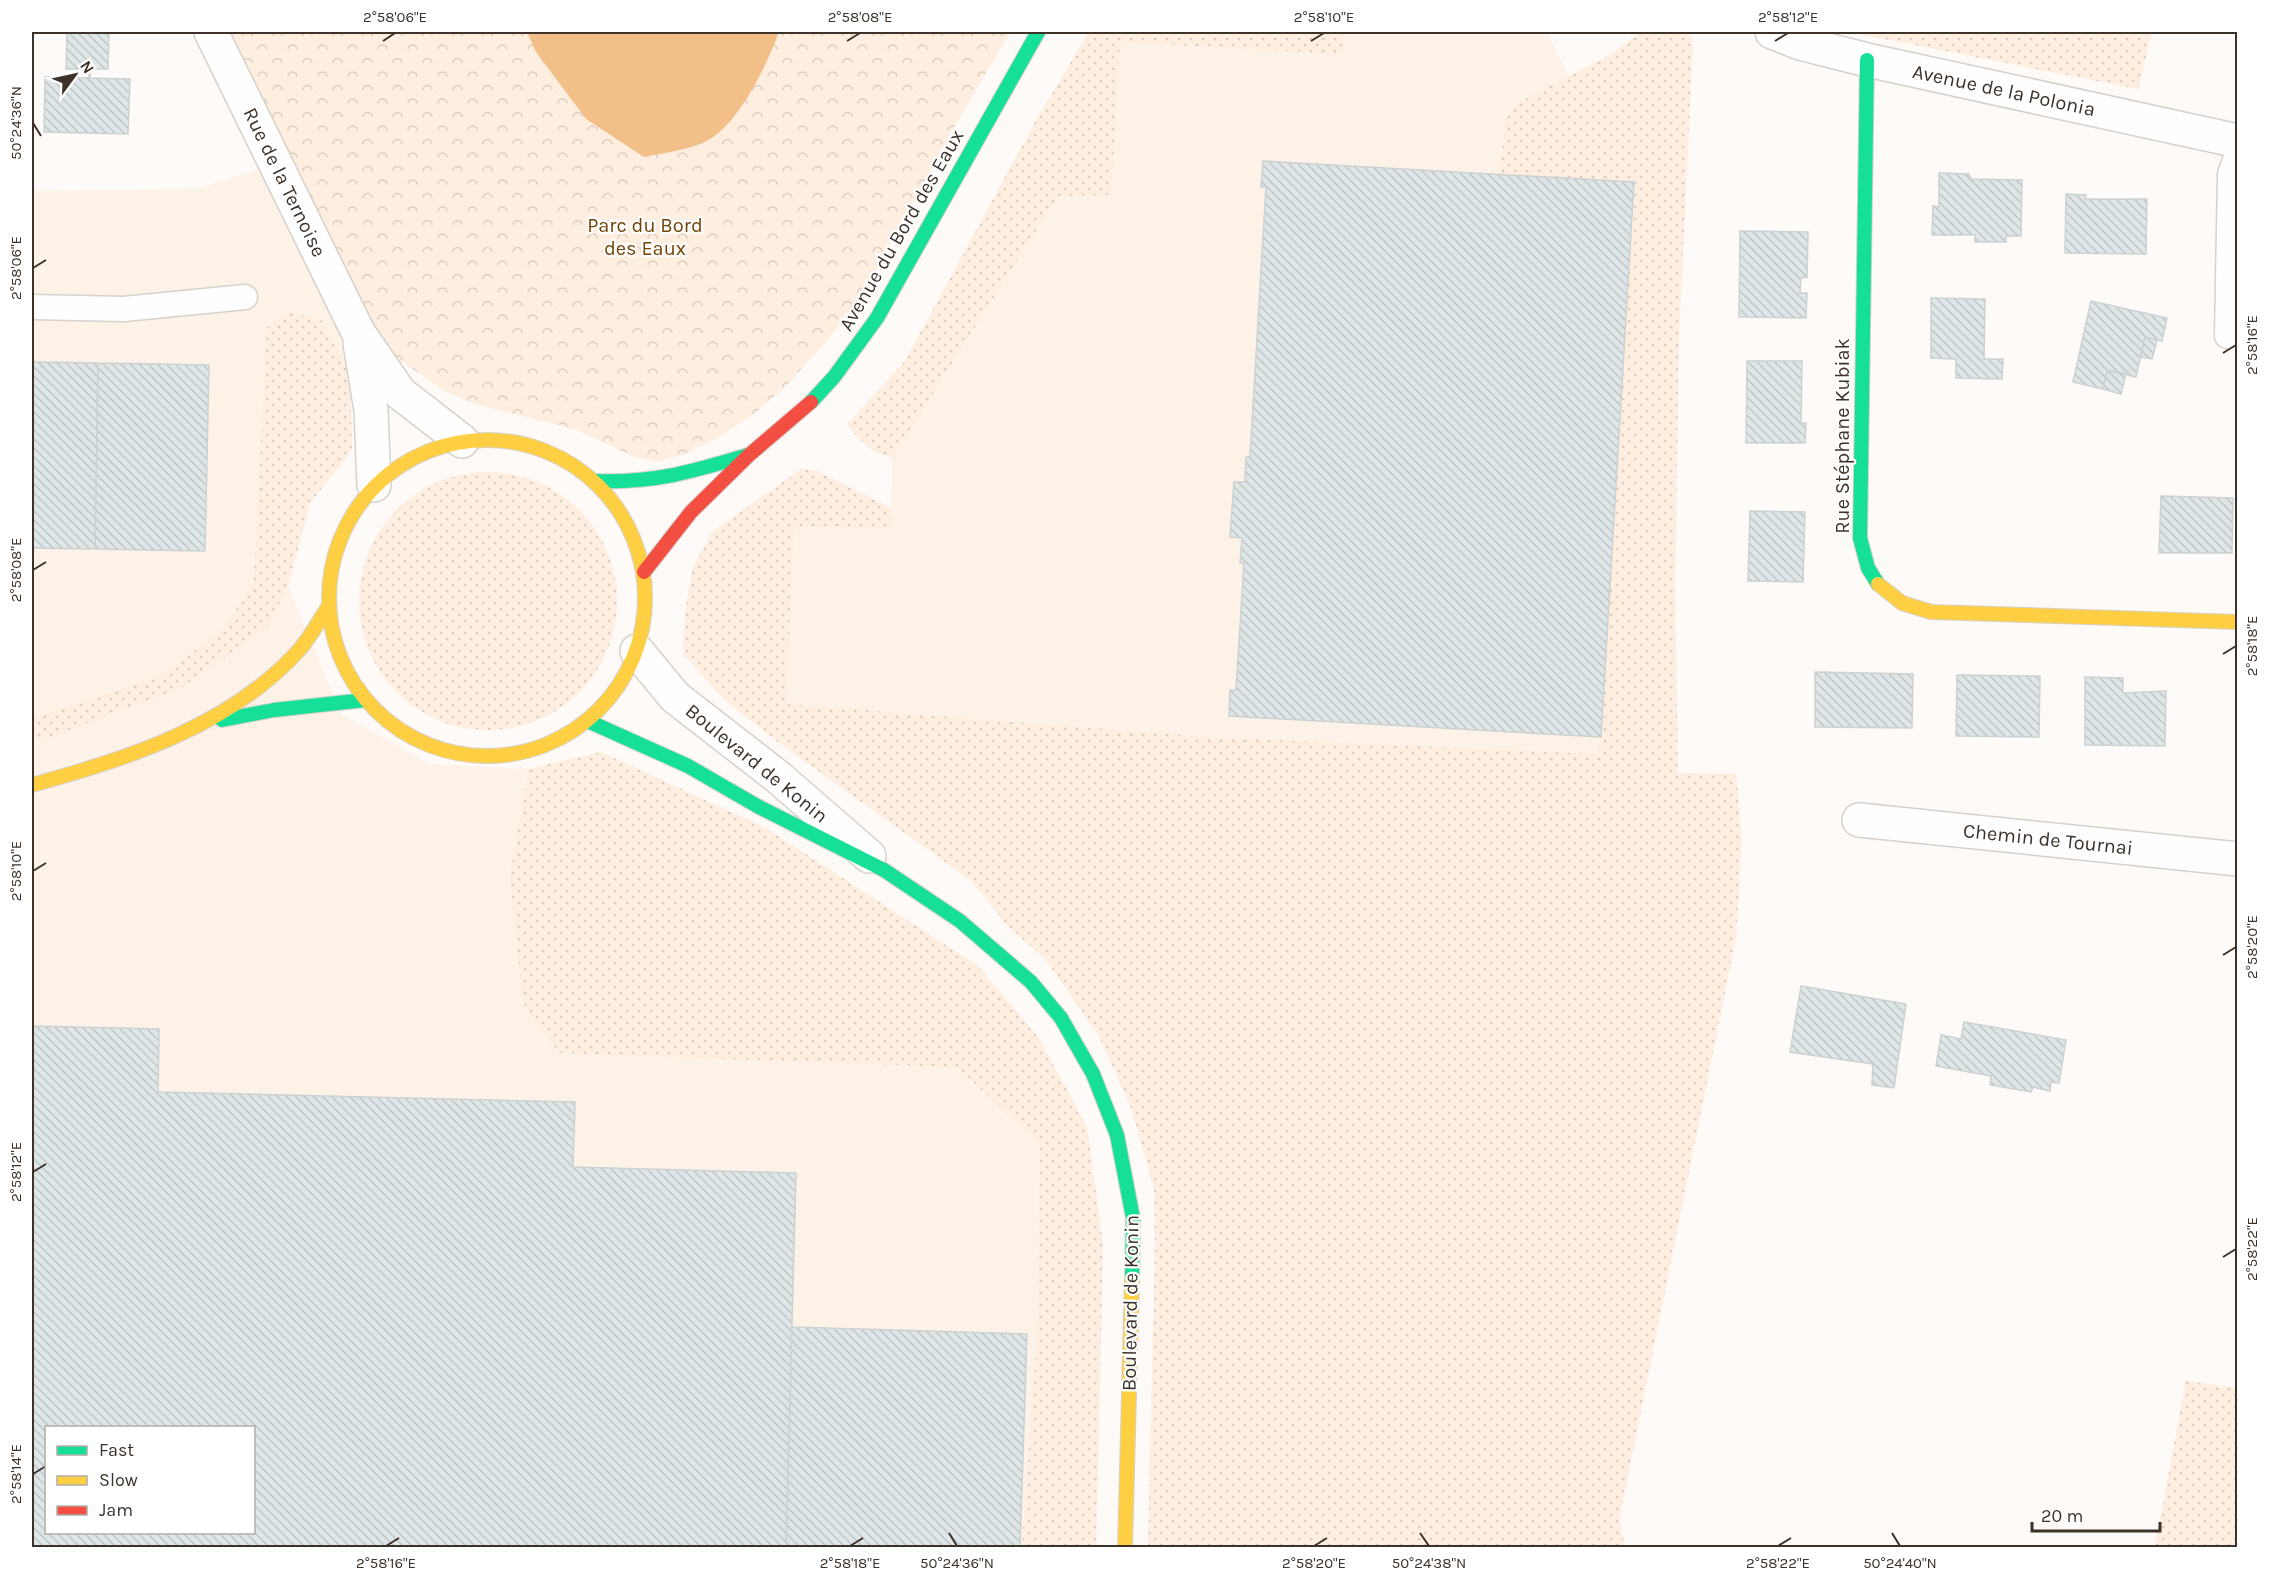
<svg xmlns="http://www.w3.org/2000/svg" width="2269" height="1579" viewBox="0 0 2269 1579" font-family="Karla,sans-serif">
<defs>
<pattern id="grass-dots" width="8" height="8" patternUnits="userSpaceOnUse" patternTransform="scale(1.5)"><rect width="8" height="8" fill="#fdeedf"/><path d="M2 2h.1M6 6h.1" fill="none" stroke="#dacdc0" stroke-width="1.8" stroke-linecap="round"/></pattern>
<pattern id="park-crowns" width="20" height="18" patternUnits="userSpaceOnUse" patternTransform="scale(1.5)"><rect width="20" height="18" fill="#fdeedf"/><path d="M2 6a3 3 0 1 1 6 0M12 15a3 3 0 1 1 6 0" fill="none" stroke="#dacdc0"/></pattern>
<pattern id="building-back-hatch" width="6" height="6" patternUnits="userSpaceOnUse" patternTransform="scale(1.5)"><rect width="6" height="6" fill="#dfe6e8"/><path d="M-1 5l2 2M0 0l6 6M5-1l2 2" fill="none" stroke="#c0c6c7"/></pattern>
</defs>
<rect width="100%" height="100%" fill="#fdfaf7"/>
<path fill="#fdf2e7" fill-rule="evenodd" d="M1344 32H1547L1569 77 1614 53 1640 32H1684L1693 38 1679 336 1675 586 1676 754H1600L1208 737 786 704 794 526 890 529 892 458 1058 196 1111 195 1120 42 1343 53Z
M276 164 358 332 350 375 352 450 310 503 288 586 341 714 430 764 529 769 601 752 978 966 1038 1037 1087 1127 1103 1246 1096 1547H32V191L196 189ZM46 1428H254V1532H46Z"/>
<path fill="url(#grass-dots)" d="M1089 32H1344L1343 54 1120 42 1111 195 1058 196 892 458C871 452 859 441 847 424L905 361 1035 122Z
M1640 32H1684L1693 38 1679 336 1675 586 1678 773 1736 774 1742 841 1736 938 1619 1520 1625 1547H1148L1155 1241 1154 1189 1132 1110 1099 1036 1046 960 1009 927 970 880 767 734 723 698 683 654 685 615 692 569 712 532 801 469 817 471 891 508 890 529 794 526 786 704 1208 737 1599 754 1634 183 1499 175 1506 121 1511 110 1529 97 1614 53Z
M1848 32H2152L2138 89Z
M292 312 323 321 350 375 352 450 310 503 288 586 269 625 181 688 50 737 32 740V716L43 715 160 676 224 629 254 581 267 327Z
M359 601a129 129 0 1 1 258 0a129 129 0 1 1-258 0Z
M601 752 764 827 978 966 1038 1037 1087 1127 1103 1246 1096 1547H1022L1038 1321 1040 1144 957 1067 559 1053 523 1003 510 876 529 769Z
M2186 1381 2237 1388V1547H2155Z"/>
<path fill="url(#park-crowns)" d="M211 32H1010L945 143 877 270 851 311 818 351 782 390 751 416 715 439 683 455 657 461 635 457 575 429 474 404 445 391 358 332Z"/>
<path fill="#f3bf89" d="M527 32H779C767 64 744 113 716 135 696 150 667 152 644 157L586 119 536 52Z"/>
<path fill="url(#building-back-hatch)" stroke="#ccd1d2" stroke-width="1.5" fill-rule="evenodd" d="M67 32H109L108 69H90V78L130 79 128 134 44 132 45 77 89 78V69H66Z
M1263 161 1634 182 1601 737 1229 716 1230 690H1236L1244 563H1240L1242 538 1230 537 1234 482H1245L1246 457H1250L1266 187H1261Z
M1939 173 1969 174 1971 179 2022 180 2021 236H2006V242H1975V235H1932L1933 206 1939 207Z
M2066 194 2086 195 2085 199H2147L2146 254 2065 253Z
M1740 231 1808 232 1807 277 1801 278 1800 293H1807L1806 318 1739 317Z
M1931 298 1985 299 1984 359H2003L2002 379 1956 378V359L1931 358Z
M2091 301 2167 318 2162 341 2145 337 2136 377 2107 370 2103 389 2073 382Z
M2145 337 2157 340 2152 359 2140 357Z
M1747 361H1802L1801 423H1806L1805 443H1746Z
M32 362 98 363 95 549 32 548Z
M98 363 209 365 205 551 95 549Z
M2107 370 2126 374 2121 394 2103 389Z
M2161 496 2233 498 2232 553H2159Z
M1750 511 1805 512 1803 582 1748 581Z
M1815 672 1913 674 1912 728 1815 727Z
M1957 675 2040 676 2039 737 1956 736Z
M2085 677 2123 678V693L2166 691 2165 746 2085 745Z
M1801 986 1906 1004 1894 1088 1872 1085 1873 1064 1790 1052Z
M1964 1022 2066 1040 2059 1083 2051 1082 2050 1091 2033 1087 2031 1092 1990 1085 1991 1076 1936 1066 1941 1035 1961 1039Z
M32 1026 159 1029 158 1092 575 1102 573 1167 796 1173 786 1548H32ZM46 1428H254V1532H46Z
M792 1327 1027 1334 1020 1548H786Z"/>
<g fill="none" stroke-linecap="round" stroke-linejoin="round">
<defs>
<path id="lane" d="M32 307 124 309 245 297
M2227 336 2230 174 2238 151"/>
<path id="street" d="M211 32 358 332 400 393 462 441
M1772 32 1800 43 1867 60 2238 141
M360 343 371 410 374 485
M637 651 675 697 778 777 869 856
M1859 820 2238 859"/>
<path id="fast" d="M1867 60 1860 538 1868 568 1878 584
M811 402 834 377 877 318 1038 32
M594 481C655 483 691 472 748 455
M222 720 274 710 365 700
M590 722 688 766 759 807 884 870 960 921 1031 982 1061 1018 1093 1074 1117 1135 1133 1218 1132 1279"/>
<path id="slow" d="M329 598a158 158 0 1 1 316 0a158 158 0 1 1-316 0Z
M1878 584 1902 603 1931 612 2238 622
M32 785C129 758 231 726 300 649 311 636 319 621 328 607
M1125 1548 1132 1279"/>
<path id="jam" d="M644 572 691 512 749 455 811 402"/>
</defs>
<use href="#lane" stroke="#d6d1cb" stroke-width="27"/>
<use href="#street" stroke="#d6d1cb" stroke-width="36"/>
<use href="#fast" stroke="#d6d1cb" stroke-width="16"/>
<use href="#slow" stroke="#d6d1cb" stroke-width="16"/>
<use href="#jam" stroke="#d6d1cb" stroke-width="16"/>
<use href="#lane" stroke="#fffefe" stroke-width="24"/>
<use href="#street" stroke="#fffefe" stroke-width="33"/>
<use href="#fast" stroke="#16e098" stroke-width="14"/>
<use href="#slow" stroke="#ffcf43" stroke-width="14"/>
<use href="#jam" stroke="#f24e42" stroke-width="14"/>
</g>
<path fill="none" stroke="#3c322a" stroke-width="2" d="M383 41 395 33M847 41 860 33M1311 41 1324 33M1775 41 1788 33M33 123 41 136M33 268 46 260M2223 353 2236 345M33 570 46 562M2223 654 2236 646M33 871 46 863M2223 955 2236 947M33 1172 46 1164M2223 1257 2236 1249M33 1474 46 1466M949 1533 957 1546M1420 1533 1429 1546M1892 1533 1900 1546M386 1546 399 1538M850 1546 863 1538M1314 1546 1327 1538M1778 1546 1791 1538"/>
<g text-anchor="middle" stroke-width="4.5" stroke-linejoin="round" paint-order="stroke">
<g font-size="20" fill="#3c322a" stroke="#fff">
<text transform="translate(2004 90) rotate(12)" y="7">Avenue de la Polonia</text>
<text transform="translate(285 182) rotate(64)" y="7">Rue de la Ternoise</text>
<text transform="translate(901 230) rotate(-60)" y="7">Avenue du Bord des Eaux</text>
<text transform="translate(1842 436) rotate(-90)" y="7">Rue Stéphane Kubiak</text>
<text transform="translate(757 763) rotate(39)" y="7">Boulevard de Konin</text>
<text transform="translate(2048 839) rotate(6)" y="7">Chemin de Tournai</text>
<text transform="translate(1130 1303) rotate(-89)" y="7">Boulevard de Konin</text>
</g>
<g font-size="20" fill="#734406" stroke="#fff">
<text x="645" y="232">Parc du Bord<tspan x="645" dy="23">des Eaux</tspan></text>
</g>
</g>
<rect width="2269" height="1579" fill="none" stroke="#ffffff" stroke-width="66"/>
<rect x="45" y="1426" width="210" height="108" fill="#ffffff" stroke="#b1adaa" stroke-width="1.5"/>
<rect x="57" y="1446" width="30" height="9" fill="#16e098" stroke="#b1adaa" stroke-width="1.5"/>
<text x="99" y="1456" font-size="18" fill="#3c322a">Fast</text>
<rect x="57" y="1476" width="30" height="9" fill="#ffcf43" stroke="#b1adaa" stroke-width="1.5"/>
<text x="99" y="1486" font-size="18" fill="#3c322a">Slow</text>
<rect x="57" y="1506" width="30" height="9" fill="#f24e42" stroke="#b1adaa" stroke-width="1.5"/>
<text x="99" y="1516" font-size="18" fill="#3c322a">Jam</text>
<g transform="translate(75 75) rotate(57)" stroke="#ffffff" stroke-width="4.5" paint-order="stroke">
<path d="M0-4.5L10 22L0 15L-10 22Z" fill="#3c322a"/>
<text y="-9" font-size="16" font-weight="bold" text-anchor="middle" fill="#3c322a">N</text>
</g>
<path d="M2032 1522v9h128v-9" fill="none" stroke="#3c322a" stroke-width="3"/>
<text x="2041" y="1522" font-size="18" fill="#3c322a" stroke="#ffffff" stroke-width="4.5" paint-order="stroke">20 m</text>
<rect x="33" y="33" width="2203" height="1513" fill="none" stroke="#3c322a" stroke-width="2"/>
<g font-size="15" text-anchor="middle" fill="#3c322a">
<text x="395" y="22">2°58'06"E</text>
<text x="860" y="22">2°58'08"E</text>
<text x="1324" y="22">2°58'10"E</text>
<text x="1788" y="22">2°58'12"E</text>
<text transform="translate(16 123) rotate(-90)" y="5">50°24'36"N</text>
<text transform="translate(16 268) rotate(-90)" y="5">2°58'06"E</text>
<text transform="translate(2252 345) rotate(-90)" y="5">2°58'16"E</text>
<text transform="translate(16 570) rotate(-90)" y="5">2°58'08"E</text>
<text transform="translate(2252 646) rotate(-90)" y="5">2°58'18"E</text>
<text transform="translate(16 871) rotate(-90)" y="5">2°58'10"E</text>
<text transform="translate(2252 947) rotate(-90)" y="5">2°58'20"E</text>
<text transform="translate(16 1172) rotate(-90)" y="5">2°58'12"E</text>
<text transform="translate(2252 1249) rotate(-90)" y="5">2°58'22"E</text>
<text transform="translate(16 1474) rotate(-90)" y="5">2°58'14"E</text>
<text x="386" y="1568">2°58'16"E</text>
<text x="850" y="1568">2°58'18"E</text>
<text x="957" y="1568">50°24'36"N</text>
<text x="1314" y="1568">2°58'20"E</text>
<text x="1429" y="1568">50°24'38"N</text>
<text x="1778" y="1568">2°58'22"E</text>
<text x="1900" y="1568">50°24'40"N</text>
</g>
</svg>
